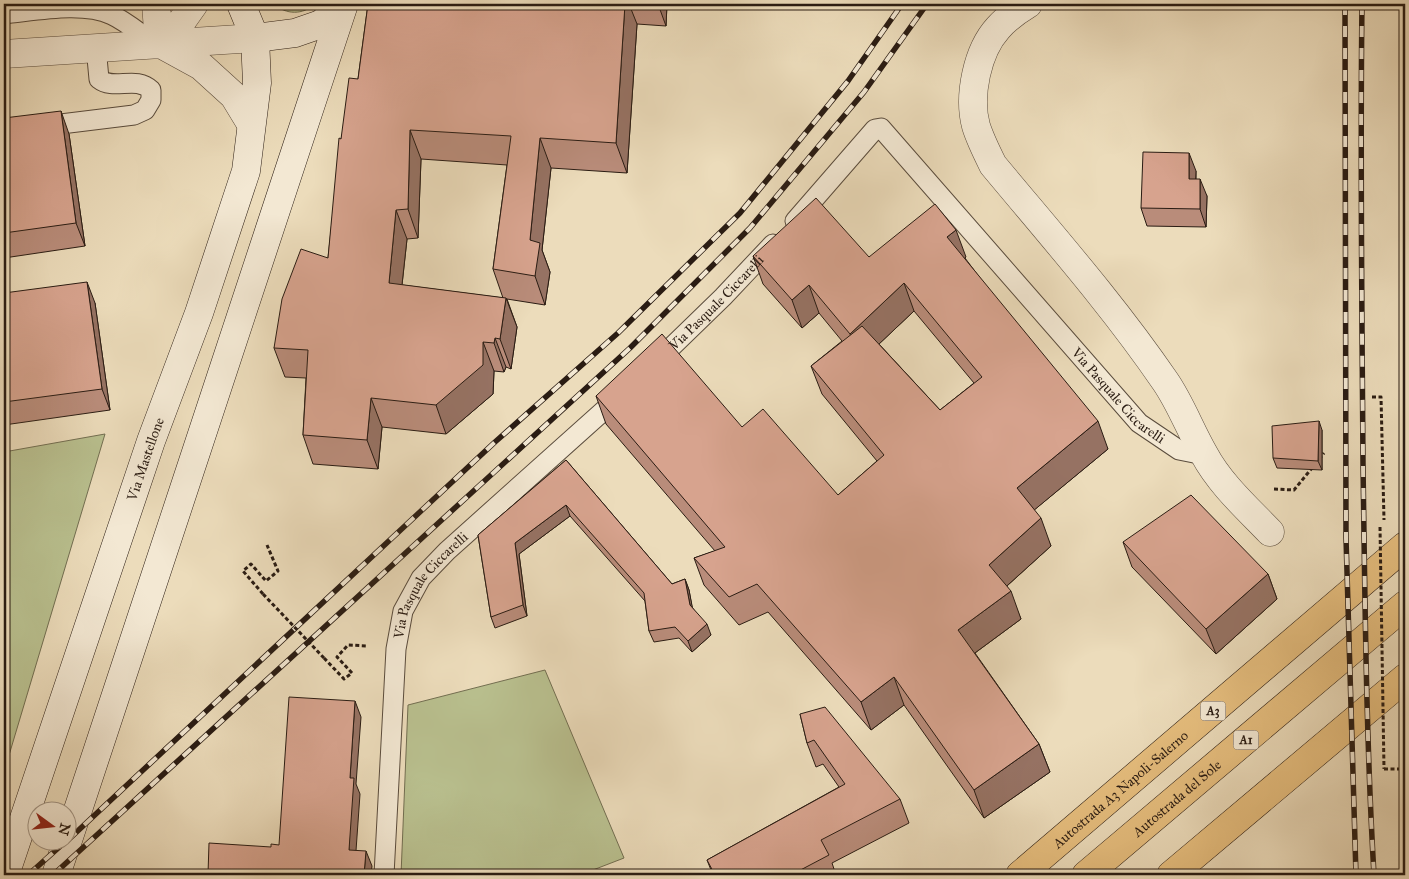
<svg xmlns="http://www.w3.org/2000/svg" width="1409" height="879" viewBox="0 0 1409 879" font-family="'IM FELL Great Primer',serif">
<rect width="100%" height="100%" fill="#ecdcbb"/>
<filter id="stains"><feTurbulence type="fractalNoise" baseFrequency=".004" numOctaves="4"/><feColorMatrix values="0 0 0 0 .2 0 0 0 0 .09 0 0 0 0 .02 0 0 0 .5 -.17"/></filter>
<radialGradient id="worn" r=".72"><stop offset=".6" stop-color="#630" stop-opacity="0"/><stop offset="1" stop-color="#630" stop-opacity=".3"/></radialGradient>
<path fill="#b9c08f" stroke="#726e51" d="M274 4H315C303 15 286 15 274 4Z
M105 434 4 772V452Z
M545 670 624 858 580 875H401L408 705Z"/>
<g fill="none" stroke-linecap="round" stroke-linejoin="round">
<defs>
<g id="lane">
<path d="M4 14C35 11 83 1 112 15 127 22 140 34 154 43"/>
<path d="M4 131 134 115 145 110 151 100V90C136 75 114 91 99 79L96 47"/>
<path id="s1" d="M795 221 875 129 881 128 1139 423 1179 450 1204 455"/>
<path id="s2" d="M655 363 723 297 773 244"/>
<path id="s3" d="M384 875 396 649 403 611 421 578 447 551 620 396"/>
</g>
<path id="street" d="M156 4 159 43
M1028 4C1018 10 1006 19 998 28 977 51 968 96 976 126 980 139 987 153 993 165 1052 236 1113 305 1165 381 1181 404 1190 430 1204 454 1220 484 1247 508 1270 532
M159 43 201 66 234 96 251 124
M159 43 182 21 194 4
M4 54 255 38"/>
<g id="secondary">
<path d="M255 38 295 33 321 24 343 5"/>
<path d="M68 840 344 4"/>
<path id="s4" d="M5 875 151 441 199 313 246 171 257 83 255 38 241 4"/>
<path d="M56 875 67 842"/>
</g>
<g id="highway">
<path id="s5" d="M1020 875 1405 546"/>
<path id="s6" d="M1086 875 1405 605"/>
<path d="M1171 875 1405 678"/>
</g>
</defs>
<use href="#lane" stroke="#5a4c3d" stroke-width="21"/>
<use href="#street" stroke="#5a4c3d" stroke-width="29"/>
<use href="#secondary" stroke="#2a1c13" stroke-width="29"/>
<use href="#highway" stroke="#2a1c13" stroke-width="29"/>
<path stroke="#2a1c13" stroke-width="3" stroke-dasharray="4 2.5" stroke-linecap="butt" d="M1372 397H1381L1384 520
M1319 459 1324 453
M1274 489 1294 490 1312 468
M263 594 243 571 251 564 266 581 278 571 267 545
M324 658 344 679 352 673 337 657 348 645 368 646
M1384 769H1403L1405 767"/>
<use href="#lane" stroke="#f3e8d3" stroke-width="19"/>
<use href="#street" stroke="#f3e8d3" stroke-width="28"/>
<use href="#secondary" stroke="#f3e8d3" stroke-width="28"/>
<use href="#highway" stroke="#e6be7e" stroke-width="28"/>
<defs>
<path id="rail" d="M1345 4 1346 538 1356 875
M1362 4C1360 157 1362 310 1363 464 1365 601 1366 738 1374 875
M68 840 495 442 618 333 740 213 848 81 902 4
M28 875 65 842
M53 875 630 348 750 228 864 92 927 4"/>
</defs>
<use href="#rail" stroke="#2a1c13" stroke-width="5.5"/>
<use href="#rail" stroke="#f3e8d3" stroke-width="4" stroke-dasharray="11" stroke-linecap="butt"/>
<path stroke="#2a1c13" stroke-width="3" stroke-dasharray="4 2.5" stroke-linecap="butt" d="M1380 527 1384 769
M263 594 324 658"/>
</g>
<path fill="#b98c7a" stroke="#2a1c13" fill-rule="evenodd" d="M368 4H667L666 26 637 24 627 173 551 168 542 250 550 272 545 305 507 299 517 327 511 369 506 367 504 372 494 371 493 394 446 434 382 427 378 469 313 464 303 435 306 378 285 377 274 348 328 258 341 139 358 79ZM421 159 507 165 493 269 503 298 402 285 407 239 418 238Z
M4 118 69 134 85 246 4 258Z
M1196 171V179L1207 196 1206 227 1147 226 1141 208Z
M753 256 966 257 965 258 1108 449 1034 510 1051 546 1007 586 1021 619 975 653 1039 744 1050 772 984 818 904 705 871 730 768 612 739 625 704 585 694 558 715 551 606 424 596 396 742 427 838 495 877 461 822 394 811 366 842 341 819 313 802 328 763 284ZM914 311 974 383 940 410 879 344Z
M4 293 95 303 110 410 4 425Z
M1322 430V470L1277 468 1273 458Z
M566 460 672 584 685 579 689 590 692 607 711 635 692 652 679 638 654 642 649 631 645 601 570 516 519 554 527 616 495 628 491 617 478 535Z
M1123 542 1268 574 1277 599 1216 654 1132 567Z
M800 714 900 799 909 823 832 863 836 875H713L707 860 839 787 823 764 816 767 807 743Z"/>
<path fill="#967263" stroke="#2a1c13" d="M625 4H629L637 24 627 173 616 143Z
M658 4H667L666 26Z
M61 111 69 134 85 246 76 223Z
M410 130 421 159 418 238 408 209Z
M540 138 551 168 542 250 550 272 545 305 535 276 530 240Z
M1189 153 1196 171 1195 197 1189 179Z
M1200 179 1207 196 1206 227 1200 209Z
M396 210 407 239 399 312 389 283Z
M956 230 966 257 957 265 947 237Z
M87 282 95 303 110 410 102 389Z
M904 283 914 311 860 362 850 334Z
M809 285 819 313 802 328 792 300Z
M506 298 517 327 511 369 500 339Z
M495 338 506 367 504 372 494 343Z
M483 342 494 371 493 394 446 434 436 405Z
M371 398 382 427 378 469 367 440Z
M1098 421 1108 449 1027 516 1017 488Z
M1319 421 1322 430V470L1318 461Z
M566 505 570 516 519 554 527 616 523 605 515 543Z
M1041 518 1051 546 999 593 989 565Z
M1268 574 1277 599 1216 654 1206 629Z
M685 579 689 590 694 616 690 605Z
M1011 591 1021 619 968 658 958 630Z
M707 624 711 635 692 652 688 641Z
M894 677 904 705 871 730 861 702Z
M355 701 361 717 356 784 360 794 355 865 349 850 350 778Z
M1039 744 1050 772 984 818 974 790Z
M366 851 372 866 371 875H364Z"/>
<path fill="#d7a38e" stroke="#2a1c13" d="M368 4H625L616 143 540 138 530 240 540 243 535 276 493 269 511 136 410 130 408 209 396 210 389 283 506 298 500 339 495 338 494 343 483 342V365L436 405 371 398 367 440 303 435 308 350 274 348 282 299 301 249 328 258 339 138 341 139 349 78 358 79Z
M61 111 76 223 4 233V118Z
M1143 152 1189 153V179H1200V209L1141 208Z
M816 198 869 257 935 204 956 230 947 237 1098 421 1017 488 1041 518 989 565 1011 591 958 630 1039 744 974 790 894 677 861 702 757 584 729 597 694 558 725 547 596 396 662 334 742 427 763 409 838 495 884 455 811 366 862 326 940 410 982 377 904 283 850 334 809 285 792 300 753 256Z
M87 282 102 389 4 402V293Z
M1319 421 1318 461 1273 458 1272 426Z
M566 460 672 584 685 579 690 605 707 624 688 641 675 627 649 631 644 593 566 505 515 543 523 605 491 617 478 535Z
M1191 495 1268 574 1206 629 1123 542Z
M289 697 355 701 350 778H354L349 850 366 851 364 875H214L208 874 209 843 271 847V844L279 845Z
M825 707 900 799 821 840 829 855 791 875H715L707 860 845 784 814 740 807 743 800 714Z"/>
<g text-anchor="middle" stroke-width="4.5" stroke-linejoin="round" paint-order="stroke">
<g fill="#f3e8d3" stroke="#66594d" stroke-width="1">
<rect x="1200.5" y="701.5" width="25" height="19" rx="4"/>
<rect x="1233.5" y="730.5" width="25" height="19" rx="4"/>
</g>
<g font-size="12" font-weight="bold" fill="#2a1c13">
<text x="1213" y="715">A3</text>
<text x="1246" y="744">A1</text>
</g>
<g font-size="14" fill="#2a1c13" stroke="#f3e8d3">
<text dy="5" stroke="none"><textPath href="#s2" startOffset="86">Via Pasquale Ciccarelli</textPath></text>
<text dy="5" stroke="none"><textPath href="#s1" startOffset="486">Via Pasquale Ciccarelli</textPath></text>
<text dy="5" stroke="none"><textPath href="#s4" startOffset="439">Via Mastellone</textPath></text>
<text dy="5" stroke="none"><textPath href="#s3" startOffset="301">Via Pasquale Ciccarelli</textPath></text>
<text dy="5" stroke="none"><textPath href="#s5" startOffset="132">Autostrada A3 Napoli-Salerno</textPath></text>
<text dy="5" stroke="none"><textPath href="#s6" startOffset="119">Autostrada del Sole</textPath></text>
</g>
</g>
<rect width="1409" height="879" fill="none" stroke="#ecdcbb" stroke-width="20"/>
<rect x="5" y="5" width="1399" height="869" fill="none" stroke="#2a1c13" stroke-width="2.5"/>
<rect x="10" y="10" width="1389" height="859" fill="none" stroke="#2a1c13"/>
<g transform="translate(52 826) rotate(105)"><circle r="24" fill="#f3e8d3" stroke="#a39686"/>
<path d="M0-4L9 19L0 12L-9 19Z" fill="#8f2418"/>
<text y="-8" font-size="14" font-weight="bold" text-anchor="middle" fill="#2a1c13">N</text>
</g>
<rect width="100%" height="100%" filter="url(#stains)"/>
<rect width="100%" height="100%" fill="url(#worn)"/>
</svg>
